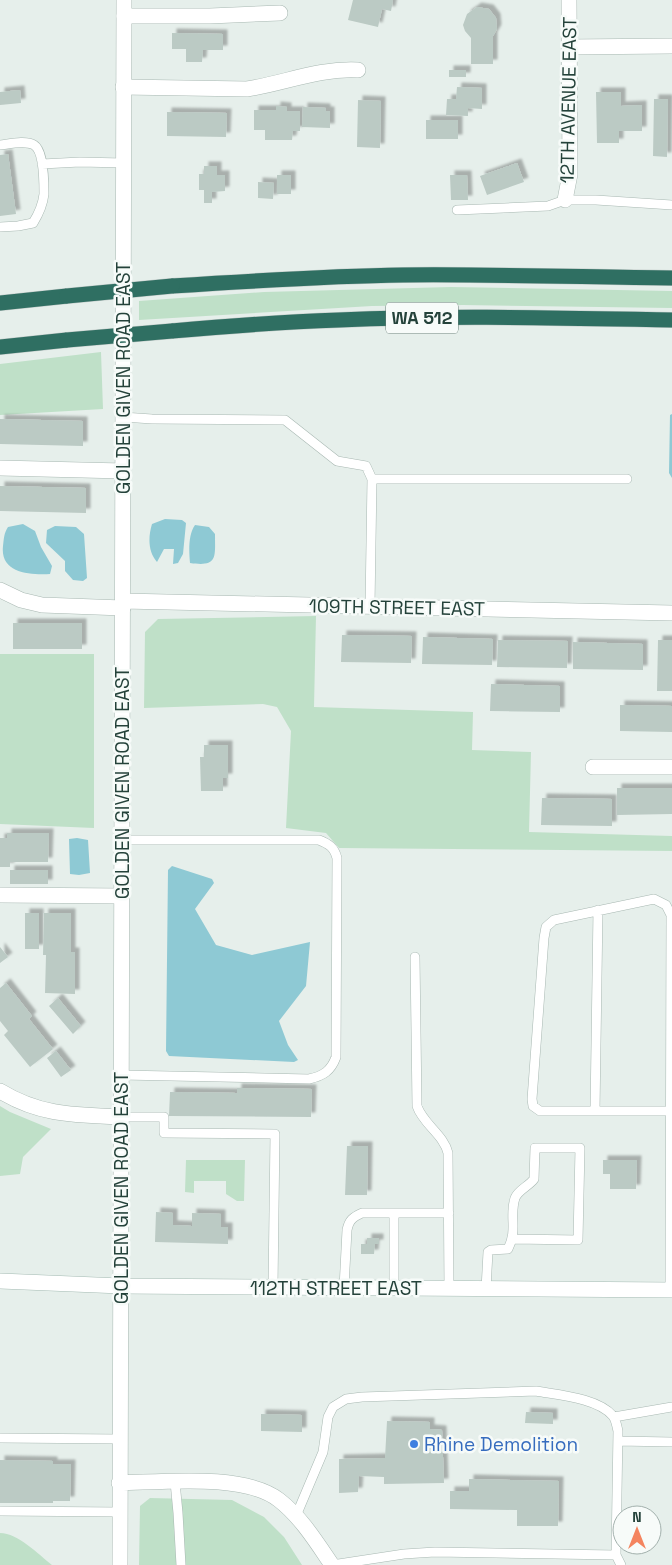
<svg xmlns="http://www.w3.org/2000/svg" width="672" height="1565" viewBox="0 0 672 1565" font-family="'Space Grotesk',sans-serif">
<defs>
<filter id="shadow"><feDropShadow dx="4.5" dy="-4.5" stdDeviation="1" flood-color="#0004"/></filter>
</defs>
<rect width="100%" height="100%" fill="#e6efeb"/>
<path fill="#bfe0c8" d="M451 287 672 291V308L463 305 372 306 139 320V301L264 292Z
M101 352 103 409 0 415V364Z
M316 616 314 707 473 712 472 750 531 752 529 832 672 836V851L339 848 326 833 286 828 291 731 277 707 263 704 144 708 145 632 158 619Z
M0 654H94V828L0 824Z
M0 1106 10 1112 51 1129 23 1157 20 1174 0 1176Z
M186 1160H245L244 1201H237L226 1194V1181H194V1193L185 1192Z
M150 1498 232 1500 264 1517 284 1537 302 1565H139L140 1506Z
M0 1533C18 1533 38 1554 52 1565H0Z"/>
<path fill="#8ec9d4" d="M672 414V478L669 473 670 415Z
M165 519 182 520 186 523 183 554 178 563 173 564 174 549H164L157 562C148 552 148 537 152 524Z
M23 524 35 531 41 547 52 566 50 574C29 575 0 573 3 546 4 538 4 533 8 527Z
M195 525 209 527 215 534C215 558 218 567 190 563 189 551 188 535 195 525Z
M55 526 76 527 84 534 87 578 83 581 73 580 65 571V561L46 543 47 530Z
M77 838 88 840 90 873 79 875 70 874 69 839Z
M172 866 212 879 214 883 195 909 216 945 252 955 310 942 306 986 279 1021 288 1045 298 1060 294 1062 169 1056 166 1051 168 870Z"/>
<path fill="#bbcac4" filter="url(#shadow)" d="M353 0H393L391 11 382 9 378 27 348 20Z
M477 7 489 9 496 18 497 29 493 36V64H471V38L465 31 463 25 467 14Z
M172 33 223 34V50H203L202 62H186V49H172Z
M449 70H466V77H449Z
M457 87 482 88V109L468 108V116L446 115 447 99H456Z
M20 90 21 103 0 105V92Z
M596 92H621V106L642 105V131H619V143H597Z
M654 99H668L667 157 653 156Z
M358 100 381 101 380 148 357 147Z
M276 106 287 107V111H300V131H293L292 140H265V130H254V110H276Z
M303 107 326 108V111H330V128L302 127Z
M167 112 227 113 226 137 167 136Z
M426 120H458V139H426Z
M8 154 16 214 0 216V155Z
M517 163 524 182 487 195 480 176Z
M204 166H217V175H225V191L212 192V203H204V190H199V174H204Z
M277 175H291V194H277Z
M450 175H467L468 200H451Z
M258 182 274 183 273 199 258 198Z
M0 419 83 421V446L0 444Z
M0 486 86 488V513L0 511Z
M13 623H82V649H13Z
M342 635 412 636 411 663 341 662Z
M423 637 493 639 492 665 422 664Z
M498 640 568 641 567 668 497 667Z
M658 640H672V691H657Z
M573 642 643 644V670L573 669Z
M491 684 560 686V712L490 711Z
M620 705 672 706V732L620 731Z
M204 745H228V778H223V791H201L200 757H204Z
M617 788H672V814L617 815Z
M542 798 612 799V826L541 825Z
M7 833H49L48 862H10V867H0V838H7Z
M10 870H48V884H10Z
M25 913H39V949H25Z
M44 913H71V952H75V994L45 993 46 955H43Z
M0 947 8 957 0 963Z
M6 983 32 1016 29 1019 53 1049 30 1067 4 1035 8 1031 0 1021V988Z
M58 998 81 1026 73 1034 49 1006Z
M56 1051 71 1070 61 1077 47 1058Z
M237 1088 312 1089 311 1117 169 1116 170 1092 237 1093Z
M347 1146H368L367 1195H345Z
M603 1160H637L636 1189H610V1174H603Z
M156 1212 173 1213V1225L192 1226V1213L221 1214V1227H228V1244L155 1242Z
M367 1238H379V1244H375L374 1254H361V1244H367Z
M526 1412 553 1413V1424L525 1423Z
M261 1414 302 1415V1432L261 1431Z
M387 1421 430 1422V1429L442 1430 444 1483 384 1484V1477L359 1476 358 1492 339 1493V1459L385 1458Z
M0 1460 53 1461V1464H71L70 1501H53V1503H0Z
M469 1479 559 1481 558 1526H517V1510L450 1509V1491H469Z"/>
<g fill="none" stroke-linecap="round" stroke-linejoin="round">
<defs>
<path id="service" d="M0 145C9 144 26 140 34 145 44 151 44 183 44 194 43 203 38 215 33 223L18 226 0 227
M42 164 80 162 123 163
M457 210 548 206 565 200H596L672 205
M123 417 152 419 285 420 337 461 366 466 372 479 370 606
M372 479H627
M415 957 417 1106C423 1124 444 1135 448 1153L449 1288
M122 1075 309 1079C323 1076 331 1071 336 1057L337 858C334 847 329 844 319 840H122
M595 1111 598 910
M122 1117H164V1133L275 1134 273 1287
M344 1288 347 1230C349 1220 353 1217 362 1213H449
M394 1288V1213
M486 1289 488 1252 491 1250 508 1249C518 1230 509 1216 515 1198 518 1190 529 1186 534 1179L535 1148H580L578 1240 513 1239
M670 1290 671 915 666 905 654 899 554 920 546 927 544 938 532 1099 533 1106 540 1111H670
M614 1417 672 1407
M0 1438 120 1439
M618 1441 672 1442
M175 1482 178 1513 181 1565
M0 1511 120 1512
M296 1516 323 1452 328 1417 333 1407 346 1399 362 1397 536 1391C558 1395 598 1398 613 1416 616 1420 617 1427 618 1431L616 1555 435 1552 404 1554 332 1565
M616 1555 621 1565"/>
<path id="minor" d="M124 16H210L280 13
M569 47 672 46
M123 87 247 89C285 83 319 68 358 70
M565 200 570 174 569 0
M0 468 123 471
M0 590 21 600 42 605 123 608
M123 601 672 613
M593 767H672
M0 895 122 896
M0 1091C41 1116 76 1115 122 1117"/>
<path id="tertiary" d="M119 1483C164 1482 244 1473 279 1500 301 1517 317 1543 332 1565
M120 1565 124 0"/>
<path id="secondary" d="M0 1281 121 1286 672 1290"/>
<path id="motorway" d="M172 286C249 281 326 276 403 275 493 274 582 277 672 278
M0 303 67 296
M172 331C228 326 283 322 339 320 450 315 561 318 672 320
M0 347 67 340"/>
</defs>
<use href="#service" stroke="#a8b8b2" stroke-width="10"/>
<use href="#minor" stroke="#a8b8b2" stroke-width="16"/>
<use href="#tertiary" stroke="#a8b8b2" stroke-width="16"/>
<use href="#secondary" stroke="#a4bbb3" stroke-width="16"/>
<use href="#motorway" stroke="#c2cac8" stroke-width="16"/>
<use href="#service" stroke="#fff" stroke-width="9"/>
<use href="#minor" stroke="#fff" stroke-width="15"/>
<use href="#tertiary" stroke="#fff" stroke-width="15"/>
<use href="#secondary" stroke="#fff" stroke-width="15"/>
<use href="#motorway" stroke="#2f6f62" stroke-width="15"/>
<defs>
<path id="motorway-bridge" d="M67 296 172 286
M67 340 172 331"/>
</defs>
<use href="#motorway-bridge" stroke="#c2cac8" stroke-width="16" stroke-linecap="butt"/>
<use href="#motorway-bridge" stroke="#2f6f62" stroke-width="15"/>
</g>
<circle fill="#3f7fe0" stroke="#f7fbf9" stroke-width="2" cx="414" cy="1444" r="5"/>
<g text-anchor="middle" stroke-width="5" stroke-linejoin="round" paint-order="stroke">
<rect fill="#f7fbf9" stroke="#637a73" stroke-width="1" x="386" y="302.5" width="72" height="31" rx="4"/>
<g font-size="18" font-weight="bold" fill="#24423a">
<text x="422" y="324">WA 512</text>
</g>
<g font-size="19" fill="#24423a" stroke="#f7fbf9">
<text transform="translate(568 100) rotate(-89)" y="7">12TH AVENUE EAST</text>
<text transform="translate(123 378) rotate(-90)" y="7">GOLDEN GIVEN ROAD EAST</text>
<text transform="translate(397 607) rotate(1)" y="7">109TH STREET EAST</text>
<text transform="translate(122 783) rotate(-90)" y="7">GOLDEN GIVEN ROAD EAST</text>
<text transform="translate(121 1188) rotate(-90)" y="7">GOLDEN GIVEN ROAD EAST</text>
<text x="336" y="1295">112TH STREET EAST</text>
</g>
<g font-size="19" fill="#366cbe" stroke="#f7fbf9" text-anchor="start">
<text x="424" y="1451">Rhine Demolition</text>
</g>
</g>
<g transform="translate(637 1530)"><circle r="24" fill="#f7fbf9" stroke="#a3b1ad"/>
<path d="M0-4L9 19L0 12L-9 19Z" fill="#f4845f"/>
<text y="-8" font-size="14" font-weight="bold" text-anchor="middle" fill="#24423a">N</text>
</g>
</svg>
